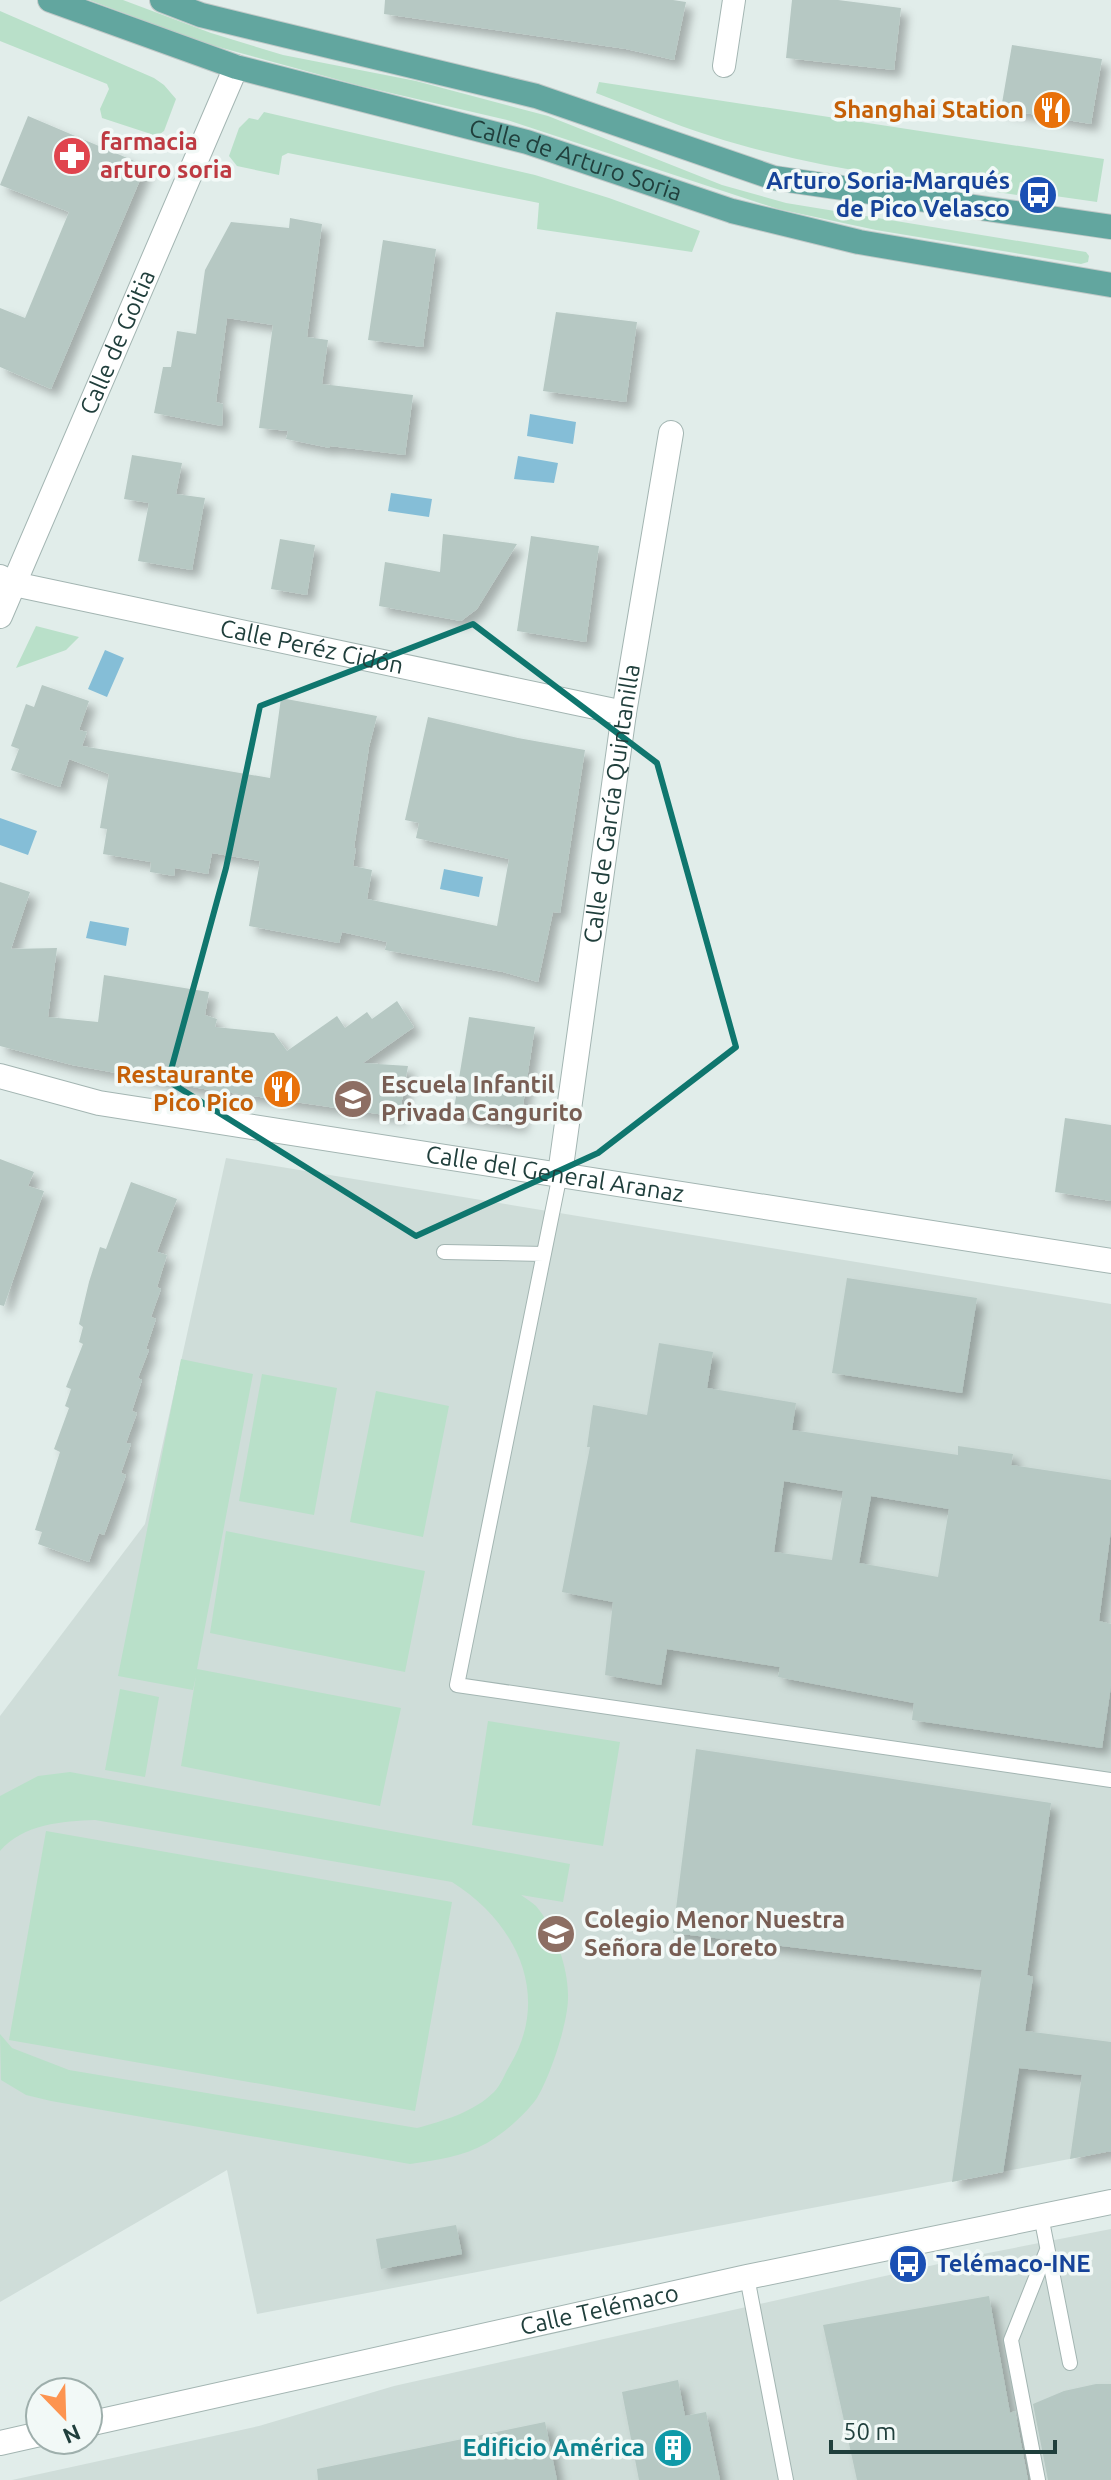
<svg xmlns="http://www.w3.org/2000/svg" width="1111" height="2480" viewBox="0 0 1111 2480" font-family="Ubuntu,sans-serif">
<defs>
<filter id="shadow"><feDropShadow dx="7" dy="7" stdDeviation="4" flood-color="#0004"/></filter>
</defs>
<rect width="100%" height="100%" fill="#e1edea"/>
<path fill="#cfddd9" d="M226 1158 1111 1304V2151L257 2314 227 2170 0 2302V1716L145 1524Z
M1111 2229V2480H12L259 2426 394 2386 983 2254Z"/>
<path fill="#b9e0c9" d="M89 0H123L211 33 283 55 416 81 548 116 722 185 786 203 1086 252 1089 256 1088 262 1081 264 876 230 778 209 507 120 361 86 204 43Z
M0 11 154 78 164 85 176 99 164 131 157 136 102 118 100 109 109 89 107 84 0 41Z
M599 82 1104 159 1097 202 1055 196 1054 186 1020 182 1017 195C915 180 809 168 711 136 672 124 634 107 596 93Z
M264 112 535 175 609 198 700 231 692 252 537 229 539 203 288 153 282 156 279 175 237 166 229 156 239 128 249 118 258 120Z
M36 626 79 637 66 650 16 668Z
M181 1359 253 1374 197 1669 401 1708 380 1806 181 1766 196 1676 193 1690 118 1676Z
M262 1374 337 1388 314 1515 239 1501Z
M376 1391 449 1406 423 1537 350 1522Z
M226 1531 425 1571 405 1672 210 1633Z
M120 1689 159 1697 145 1777 105 1770Z
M488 1721 620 1742 603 1846 472 1825Z
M70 1772 570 1864 563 1902 521 1895C526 1899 532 1902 536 1906 555 1928 569 1970 568 1998 568 2023 550 2077 537 2098 525 2115 504 2133 487 2143 462 2157 437 2160 410 2164L51 2101 26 2095 1 2080 0 2034 12 2048 69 2070 417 2128C443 2121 474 2112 494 2092 501 2085 505 2073 510 2065 552 1995 516 1922 452 1882L95 1820C63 1821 23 1824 0 1851V1796L38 1776Z
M46 1831 452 1902 415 2111 9 2040Z"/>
<path fill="#85bed7" d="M530 414 576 422 573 444 527 436Z
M518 456 558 463 554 483 514 479Z
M391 493 432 499 429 517 388 511Z
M105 650 124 658 107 697 88 689Z
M0 818 37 831 28 855 0 845Z
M444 869 483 877 479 897 440 889Z
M90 921 129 928 126 946 86 938Z"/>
<path fill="#b6c8c3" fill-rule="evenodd" filter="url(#shadow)" d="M385 0H673L686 2 674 60 626 49 384 14Z
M792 0H838L901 8 894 70 786 58Z
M1012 45 1102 59 1091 124 1001 109Z
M28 116 146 166 51 389 0 367V308L25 318 69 212 0 185Z
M290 218 322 224 307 337 328 340 322 384 413 395 405 455 330 446V448L286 439 288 431 259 428 273 325 227 318 216 402 223 404 222 426 154 413 163 367H171L177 331 196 334 205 270 231 222 289 228Z
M383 240 436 249 423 347 368 340Z
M556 312 637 322 626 402 543 391Z
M132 455 182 463 176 494 205 498 192 570 138 561 149 503 124 499Z
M443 534 517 544 477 609 461 621 379 606 385 562 440 572Z
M531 536 599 546 586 642 517 631Z
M280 539 315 545 307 595 271 589Z
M42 685 89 701 79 730 87 732 82 746 270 778 281 698 377 716 369 747 354 848H356L353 866 372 870 367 899 497 926 509 859 416 838 419 823 405 820 428 717 518 738 585 750 560 913 553 912 538 982 503 972 385 950 387 942 342 932 339 943 249 926 260 861 212 853 208 874 175 868 174 876 150 872 151 862 103 854 107 829 100 828 109 774 69 759 60 787 11 770 19 749 11 746 26 704 34 707Z
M0 882 30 892 11 949 57 948 48 1017 98 1022 104 975 209 992 205 1015 217 1019 215 1027 274 1033 287 1051 337 1016 345 1028 367 1012 372 1019 397 1001 414 1027 363 1063 408 1066 399 1117 204 1089 72 1065 0 1046Z
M469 1017 535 1027 520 1125 453 1115Z
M1065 1118 1111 1125V1201L1055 1192Z
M0 1159 34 1172 28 1186 44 1191 4 1306 0 1305Z
M131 1182 177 1199 157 1252 167 1255 157 1287 161 1289 151 1317 156 1319 146 1349 149 1350 138 1378 142 1380 132 1411 137 1413 126 1443 131 1444 121 1473 126 1475 104 1535 99 1533 89 1562 38 1544 42 1532 35 1530 60 1452 54 1449 69 1408 65 1406 71 1389 66 1387 83 1344 79 1342 83 1327 79 1324 89 1282 100 1247 106 1249Z
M847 1278 977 1298 962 1393 832 1373Z
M659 1343 713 1352 707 1388 796 1403 792 1430 958 1455V1446L1013 1454 1011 1465 1111 1480V1530L1099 1621 1111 1624V1686L1102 1748 912 1720 914 1703 778 1677 780 1667 667 1649 661 1685 605 1675 613 1602 562 1592 590 1447H587L593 1405 647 1415ZM784 1481 843 1491 832 1560 774 1552ZM871 1496 949 1509 938 1577 859 1563Z
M696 1749 1051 1803 1027 1975 1033 1977 1025 2031 1111 2042V2151L1070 2159 1082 2075 1019 2068 1003 2172 952 2182 982 1970 673 1933Z
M456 2225 462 2254 381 2269 376 2239Z
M989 2296 1010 2413 1015 2411 1028 2480H857L823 2325Z
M678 2380 685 2416 706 2412 720 2480H639L622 2392Z
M1096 2384H1111V2480H1048L1033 2404 1064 2391Z
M545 2422 557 2480H318L317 2469Z"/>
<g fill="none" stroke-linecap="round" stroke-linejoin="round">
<defs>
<path id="service" d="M560 1174 457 1685 1111 1780
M444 1252 544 1254
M1041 2216 1070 2363
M747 2277 786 2480
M1038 2480 1011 2340 1047 2250"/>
<path id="pedestrian" d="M724 66 734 0"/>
<g id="minor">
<path id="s1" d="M0 577 14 584 624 713"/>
<path id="s2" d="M0 616 236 67"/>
<path id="s3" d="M0 1076 99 1103 1111 1261"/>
<path id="s4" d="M560 1174 624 713 671 433"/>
</g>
<g id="tertiary">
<path id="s5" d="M88 2424 747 2277 1111 2202"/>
<path d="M0 2443 40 2434"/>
</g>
<g id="primary">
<path id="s6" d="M50 0 236 67 527 142 732 211 859 242 1111 285"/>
<path d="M162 0 201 15 536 96 774 178 1111 227"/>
</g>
</defs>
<use href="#service" stroke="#a3b5b2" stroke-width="16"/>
<use href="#pedestrian" stroke="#a3b5b2" stroke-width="24"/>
<use href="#minor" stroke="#a3b5b2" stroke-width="26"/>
<use href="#tertiary" stroke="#a3b5b2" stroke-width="26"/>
<use href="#primary" stroke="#c1c9c8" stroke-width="26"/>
<use href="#service" stroke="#fff" stroke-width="14"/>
<use href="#pedestrian" stroke="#fff" stroke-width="22"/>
<use href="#minor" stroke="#fff" stroke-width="24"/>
<use href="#tertiary" stroke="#fff" stroke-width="24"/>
<use href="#primary" stroke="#62a69f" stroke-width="24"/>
</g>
<path fill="none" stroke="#0f766e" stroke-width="6" stroke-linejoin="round" d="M473 624 657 763 736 1047 598 1153 416 1236 168 1081 226 868 260 706Z"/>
<defs>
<symbol id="restaurant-disc" viewBox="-11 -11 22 22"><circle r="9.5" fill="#e8710a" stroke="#f2f9f7"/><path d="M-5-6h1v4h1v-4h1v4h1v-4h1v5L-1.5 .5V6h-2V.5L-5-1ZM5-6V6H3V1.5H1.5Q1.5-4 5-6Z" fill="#fff"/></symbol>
<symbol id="pharmacy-disc" viewBox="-11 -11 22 22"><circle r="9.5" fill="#e0444e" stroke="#f2f9f7"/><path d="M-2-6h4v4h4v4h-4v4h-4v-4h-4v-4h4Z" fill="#fff"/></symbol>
<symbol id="bus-disc" viewBox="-11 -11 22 22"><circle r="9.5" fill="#1a4fb4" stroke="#f2f9f7"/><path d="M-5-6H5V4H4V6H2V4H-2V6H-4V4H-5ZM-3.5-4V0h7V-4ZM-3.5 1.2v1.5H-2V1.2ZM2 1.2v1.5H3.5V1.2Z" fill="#fff"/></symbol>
<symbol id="school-disc" viewBox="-11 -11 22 22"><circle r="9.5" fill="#8d6e63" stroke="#f2f9f7"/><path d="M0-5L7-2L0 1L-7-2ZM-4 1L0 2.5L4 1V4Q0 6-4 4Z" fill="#fff"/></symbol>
<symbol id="building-disc" viewBox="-11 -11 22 22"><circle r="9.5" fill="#0f9aa8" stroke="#f2f9f7"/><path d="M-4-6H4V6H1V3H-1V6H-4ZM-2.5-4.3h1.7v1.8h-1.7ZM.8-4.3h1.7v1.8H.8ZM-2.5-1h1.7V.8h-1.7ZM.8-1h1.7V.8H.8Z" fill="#fff"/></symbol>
</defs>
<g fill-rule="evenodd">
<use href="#restaurant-disc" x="1030" y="88" width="44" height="44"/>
<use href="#pharmacy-disc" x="50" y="134" width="44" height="44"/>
<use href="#bus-disc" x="1016" y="173" width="44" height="44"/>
<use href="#restaurant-disc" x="260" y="1067" width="44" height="44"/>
<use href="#school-disc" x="331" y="1077" width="44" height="44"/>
<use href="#school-disc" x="534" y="1912" width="44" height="44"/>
<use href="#bus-disc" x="886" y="2242" width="44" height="44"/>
<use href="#building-disc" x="651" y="2426" width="44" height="44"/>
</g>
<g text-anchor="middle" stroke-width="7" stroke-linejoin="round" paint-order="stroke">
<g font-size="24" font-weight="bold" fill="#c56008" stroke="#f2f9f7" text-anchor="end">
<text x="1024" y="118">Shanghai Station</text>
<text x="254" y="1083">Restaurante<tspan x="254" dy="28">Pico Pico</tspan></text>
</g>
<g font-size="24" font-weight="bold" fill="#be3a42" stroke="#f2f9f7" text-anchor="start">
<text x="100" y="150">farmacia<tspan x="100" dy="28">arturo soria</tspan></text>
</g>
<g font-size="24" fill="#203f3c" stroke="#f2f9f7">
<text dy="8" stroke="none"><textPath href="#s6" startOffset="550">Calle de Arturo Soria</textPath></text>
<text dy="8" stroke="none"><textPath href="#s2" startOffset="298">Calle de Goitia</textPath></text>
<text dy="8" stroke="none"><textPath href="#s1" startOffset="320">Calle Peréz Cidón</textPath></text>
<text dy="8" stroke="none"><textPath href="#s4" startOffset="374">Calle de García Quintanilla</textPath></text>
<text dy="8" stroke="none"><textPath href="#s3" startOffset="564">Calle del General Aranaz</textPath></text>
<text dy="8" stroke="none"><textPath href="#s5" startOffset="524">Calle Telémaco</textPath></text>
</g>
<g font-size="24" font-weight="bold" fill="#164399" stroke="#f2f9f7" text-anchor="end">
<text x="1010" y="189">Arturo Soria-Marqués<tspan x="1010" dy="28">de Pico Velasco</tspan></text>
<text x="936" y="2272" text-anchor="start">Telémaco-INE</text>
</g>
<g font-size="24" font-weight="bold" fill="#785e54" stroke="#f2f9f7" text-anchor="start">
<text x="381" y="1093">Escuela Infantil<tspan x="381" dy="28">Privada Cangurito</tspan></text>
<text x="584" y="1928">Colegio Menor Nuestra<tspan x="584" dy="28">Señora de Loreto</tspan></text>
</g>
<g font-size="24" font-weight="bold" fill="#0d838f" stroke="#f2f9f7" text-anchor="end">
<text x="645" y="2456">Edificio América</text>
</g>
</g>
<g transform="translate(64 2416) rotate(157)"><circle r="38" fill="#f2f9f7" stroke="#9eafac" stroke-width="2"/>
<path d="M0-6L14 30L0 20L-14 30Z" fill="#fd9450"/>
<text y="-12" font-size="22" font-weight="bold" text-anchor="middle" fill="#203f3c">N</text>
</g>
<path d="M831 2440v12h224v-12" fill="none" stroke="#203f3c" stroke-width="4"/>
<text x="843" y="2440" font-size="24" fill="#203f3c" stroke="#f2f9f7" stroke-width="6" paint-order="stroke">50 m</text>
</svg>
